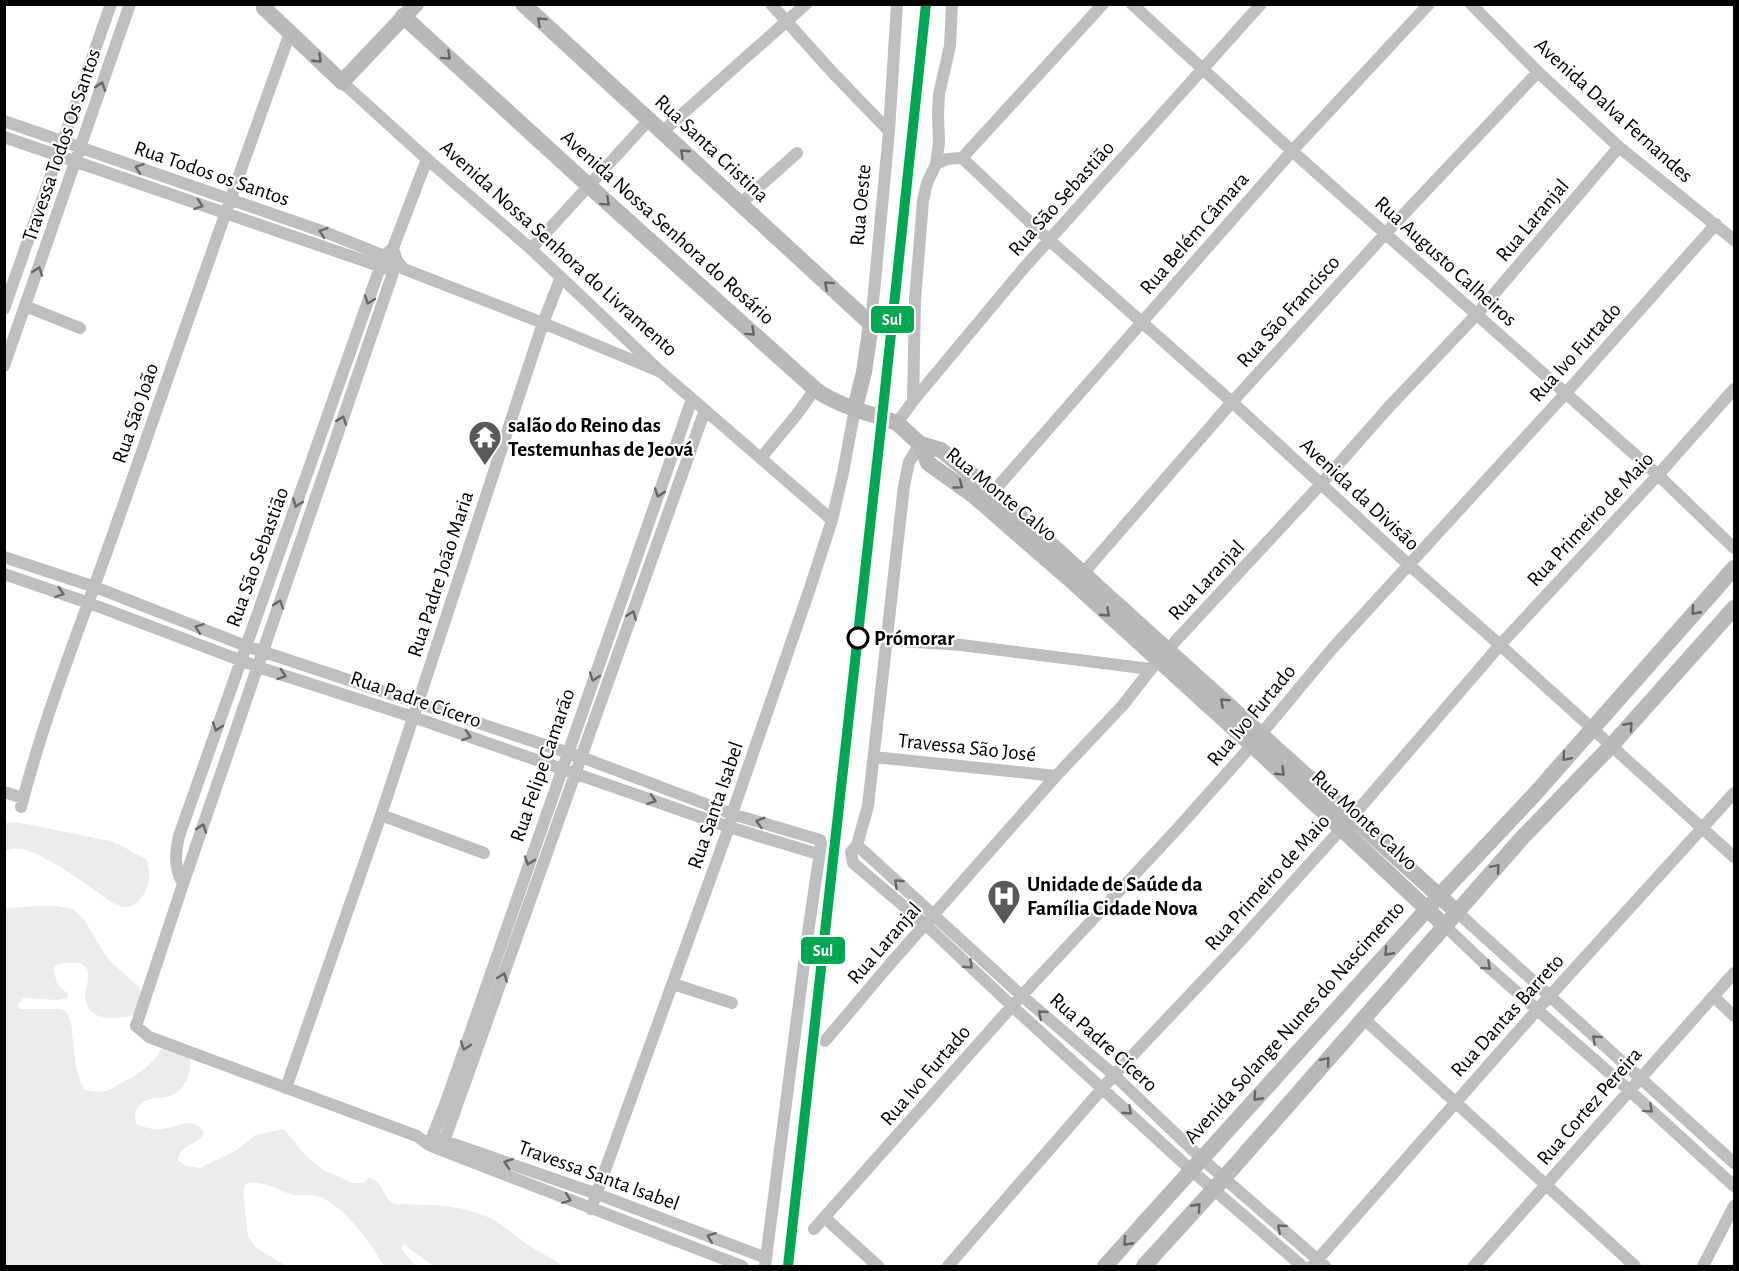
<svg xmlns="http://www.w3.org/2000/svg" width="1739" height="1271" viewBox="0 0 1739 1271" font-family="'Alegreya Sans',sans-serif">
<rect width="100%" height="100%" fill="#fff"/>
<path fill="#ebebeb" d="M16 822 110 841 122 846 147 860C150 873 151 880 145 892 141 900 134 908 124 907 114 905 103 896 96 891 79 878 42 854 23 849 16 848 11 848 5 851V823Z
M33 906H56L73 909 84 919 103 952 111 962 139 987 145 1005C140 1012 134 1016 126 1017 112 1018 101 1021 90 1010 77 996 96 976 84 966 77 959 64 964 56 965L53 970 58 985 68 994V998L57 1000 24 998 18 1004 19 1009H60L67 1012C69 1018 72 1024 72 1031 75 1051 74 1071 84 1089 92 1092 101 1093 109 1090 131 1077 149 1071 162 1048L189 1054C192 1064 191 1072 186 1081 173 1106 154 1092 141 1104 138 1106 137 1109 135 1112L136 1124C144 1127 151 1130 160 1129 175 1129 195 1113 204 1133 197 1146 180 1144 178 1160L186 1166 200 1168 237 1150 255 1135 284 1129 305 1155 323 1170 353 1183H364L369 1178C386 1182 380 1197 395 1204 425 1205 455 1204 483 1215 503 1223 517 1238 534 1249 544 1255 554 1258 562 1266H434L410 1249 405 1244 401 1248 415 1266H384C371 1244 344 1205 318 1196 309 1194 299 1197 290 1194 277 1189 260 1179 246 1184L243 1191 248 1237 256 1248 287 1266H5V909Z"/>
<g fill="none" stroke-linecap="round" stroke-linejoin="round">
<path stroke="#bebebe" stroke-width="12" d="M771 4 833 73 889 131
M1132 4 1292 151 1658 475 1734 548
M1471 4 1538 72 1619 147 1734 240
M342 82 427 159 531 249 661 372 832 520
M4 121 330 234 397 261 404 269 543 323 661 372
M662 132 806 4
M4 137 388 269
M962 158 1049 240 1232 402 1409 565 1500 645 1734 857
M936 164 947 159 962 158 1103 4
M740 204 797 153
M393 248 397 261 183 884 136 1026 149 1037 417 1136 429 1145 441 1150 742 1266
M531 249 649 120
M25 306 80 328
M4 309 111 4
M871 324 889 131 897 4
M4 366 130 4
M913 401 915 300 923 201 927 183 936 164 939 143 938 115 939 94 950 46 952 4
M897 423 913 401 1023 269 1261 4
M920 444 909 462 904 486 868 806 857 845 851 852 853 863 926 925 1012 1006 1191 1170 1302 1266
M761 458 798 413 815 389
M993 492 1292 151 1429 4
M4 557 95 587 246 646 581 757 732 814 820 840 821 844 808 933 765 1266
M4 574 89 603 258 667 413 717 729 827 818 854
M1079 578 1232 402 1386 233 1538 72
M886 640 961 645 1150 669
M874 757 1056 776
M4 792 23 798
M21 807C46 709 85 615 118 520 175 358 231 195 290 33
M381 815 484 853
M857 845 1022 996 1114 1075 1201 1158 1325 1266
M183 884C174 867 175 854 179 836L384 256 393 248 427 159
M1457 912 1734 1163
M1445 926 1485 964 1629 1090 1734 1186
M673 984 732 1003
M1713 996 1734 1016
M1363 1018 1635 1266
M825 1041 890 964 1056 776 1123 705 1158 660 1321 484 1388 408 1477 314 1619 147
M286 1088 381 815 543 323 561 277
M439 1139 597 1194 766 1258
M429 1145 446 1102 692 399
M441 1150 705 410
M591 1209 729 827 732 814 810 588 832 520 843 473 855 408
M825 1218 878 1266
M814 1229 1012 1006 1178 828 1252 745 1331 650 1565 394 1716 224
M948 1266 1114 1075 1233 949 1352 817 1500 645 1658 475 1734 389
M1312 1266 1537 1010 1734 793
M1474 1266 1734 973
M1703 1266 1734 1206"/>
<path stroke="#b8b8b8" stroke-width="16" d="M267 4 264 8 342 82 416 4
M523 4 871 324 864 372 855 408
M403 16 588 185 815 389C837 406 870 413 897 423L920 444 928 463 974 496 1074 583 1252 745 1445 926
M920 444 941 450 993 492 1457 912
M1105 1266 1439 896 1534 795 1734 568
M1144 1266 1224 1178 1521 839 1611 746 1734 608"/>
<defs>
<path id="rail-1" d="M788 1266 882 418 926 4"/>
</defs>
<use href="#rail-1" stroke="#fff" stroke-width="15"/>
<use href="#rail-1" stroke="#00a651" stroke-width="10"/>
</g>
<defs><path id="oneway-chevron" d="M-2-3.5L2.5 0L-2 3.5" fill="none" stroke-width="1.6" stroke-linecap="round" stroke-linejoin="round" transform="scale(1.5)"/></defs>
<g stroke="#656565">
<use href="#oneway-chevron" transform="translate(541 21) rotate(-137)"/>
<use href="#oneway-chevron" transform="translate(447 56) rotate(42)"/>
<use href="#oneway-chevron" transform="translate(318 59) rotate(43)"/>
<use href="#oneway-chevron" transform="translate(684 153) rotate(-137)"/>
<use href="#oneway-chevron" transform="translate(606 202) rotate(42)"/>
<use href="#oneway-chevron" transform="translate(828 285) rotate(-138)"/>
<use href="#oneway-chevron" transform="translate(751 332) rotate(42)"/>
<use href="#oneway-chevron" transform="translate(959 485) rotate(36)"/>
<use href="#oneway-chevron" transform="translate(1695 611) rotate(132)"/>
<use href="#oneway-chevron" transform="translate(1106 613) rotate(43)"/>
<use href="#oneway-chevron" transform="translate(1224 702) rotate(-137)"/>
<use href="#oneway-chevron" transform="translate(1629 726) rotate(-48)"/>
<use href="#oneway-chevron" transform="translate(1566 757) rotate(131)"/>
<use href="#oneway-chevron" transform="translate(1281 772) rotate(44)"/>
<use href="#oneway-chevron" transform="translate(1496 868) rotate(-49)"/>
<use href="#oneway-chevron" transform="translate(1388 952) rotate(132)"/>
<use href="#oneway-chevron" transform="translate(1326 1061) rotate(-49)"/>
<use href="#oneway-chevron" transform="translate(1257 1097) rotate(132)"/>
<use href="#oneway-chevron" transform="translate(1197 1207) rotate(-48)"/>
<use href="#oneway-chevron" transform="translate(1127 1242) rotate(132)"/>
</g>
<g stroke="#686868">
<use href="#oneway-chevron" transform="translate(101 86) rotate(-71)"/>
<use href="#oneway-chevron" transform="translate(139 168) rotate(-161)"/>
<use href="#oneway-chevron" transform="translate(199 205) rotate(19)"/>
<use href="#oneway-chevron" transform="translate(323 232) rotate(-161)"/>
<use href="#oneway-chevron" transform="translate(38 271) rotate(-71)"/>
<use href="#oneway-chevron" transform="translate(369 300) rotate(110)"/>
<use href="#oneway-chevron" transform="translate(342 420) rotate(-71)"/>
<use href="#oneway-chevron" transform="translate(659 493) rotate(109)"/>
<use href="#oneway-chevron" transform="translate(297 503) rotate(110)"/>
<use href="#oneway-chevron" transform="translate(60 593) rotate(19)"/>
<use href="#oneway-chevron" transform="translate(279 604) rotate(-71)"/>
<use href="#oneway-chevron" transform="translate(632 615) rotate(-70)"/>
<use href="#oneway-chevron" transform="translate(199 628) rotate(-159)"/>
<use href="#oneway-chevron" transform="translate(282 675) rotate(18)"/>
<use href="#oneway-chevron" transform="translate(594 677) rotate(109)"/>
<use href="#oneway-chevron" transform="translate(217 727) rotate(109)"/>
<use href="#oneway-chevron" transform="translate(467 736) rotate(19)"/>
<use href="#oneway-chevron" transform="translate(652 800) rotate(19)"/>
<use href="#oneway-chevron" transform="translate(760 822) rotate(-164)"/>
<use href="#oneway-chevron" transform="translate(202 828) rotate(-71)"/>
<use href="#oneway-chevron" transform="translate(529 861) rotate(109)"/>
<use href="#oneway-chevron" transform="translate(898 883) rotate(-137)"/>
<use href="#oneway-chevron" transform="translate(969 965) rotate(43)"/>
<use href="#oneway-chevron" transform="translate(1487 966) rotate(42)"/>
<use href="#oneway-chevron" transform="translate(503 977) rotate(-70)"/>
<use href="#oneway-chevron" transform="translate(1042 1014) rotate(-139)"/>
<use href="#oneway-chevron" transform="translate(1596 1039) rotate(-138)"/>
<use href="#oneway-chevron" transform="translate(465 1046) rotate(109)"/>
<use href="#oneway-chevron" transform="translate(1649 1109) rotate(42)"/>
<use href="#oneway-chevron" transform="translate(1128 1111) rotate(43)"/>
<use href="#oneway-chevron" transform="translate(508 1163) rotate(-161)"/>
<use href="#oneway-chevron" transform="translate(567 1199) rotate(21)"/>
<use href="#oneway-chevron" transform="translate(1281 1228) rotate(-139)"/>
<use href="#oneway-chevron" transform="translate(711 1237) rotate(-159)"/>
</g>
<defs>
<symbol id="temple-pin" viewBox="-11 -11 22 30"><path d="M0 17L-7.5 6A9.5 9.5 0 1 1 7.5 6Z" fill="#595959" stroke="#fff"/><path d="M0-6L5-2H3V0L6.5 2.5H4V6H1.5V3h-3V6H-4V2.5H-6.5L-3 0V-2H-5Z" fill="#fff"/></symbol>
<symbol id="hospital-pin" viewBox="-11 -11 22 30"><path d="M0 17L-7.5 6A9.5 9.5 0 1 1 7.5 6Z" fill="#595959" stroke="#fff"/><path d="M-5-5h3v3.5h4V-5h3V5h-3V1.5h-4V5h-3Z" fill="#fff"/></symbol>
</defs>
<g fill-rule="evenodd">
<use href="#temple-pin" x="466" y="418" width="38" height="52"/>
<use href="#hospital-pin" x="985" y="877" width="38" height="52"/>
</g>
<circle fill="#fff" stroke="#000" stroke-width="3" cx="858" cy="638" r="10"/>
<g text-anchor="middle" stroke-width="4.5" stroke-linejoin="round" paint-order="stroke">
<g font-size="21" fill="#000" stroke="#fff">
<text transform="translate(1614 110) rotate(42)" y="7">Avenida Dalva Fernandes</text>
<text transform="translate(61 145) rotate(-71)" y="7">Travessa Todos Os Santos</text>
<text transform="translate(712 148) rotate(43)" y="7">Rua Santa Cristina</text>
<text transform="translate(212 173) rotate(19)" y="7">Rua Todos os Santos</text>
<text transform="translate(1061 198) rotate(-48)" y="7">Rua São Sebastião</text>
<text transform="translate(860 205) rotate(-85)" y="7">Rua Oeste</text>
<text transform="translate(1532 220) rotate(-50)" y="7">Rua Laranjal</text>
<text transform="translate(668 227) rotate(42)" y="7">Avenida Nossa Senhora do Rosário</text>
<text transform="translate(1194 233) rotate(-49)" y="7">Rua Belém Câmara</text>
<text transform="translate(559 248) rotate(42)" y="7">Avenida Nossa Senhora do Livramento</text>
<text transform="translate(1446 261) rotate(42)" y="7">Rua Augusto Calheiros</text>
<text transform="translate(1288 311) rotate(-48)" y="7">Rua São Francisco</text>
<text transform="translate(1575 352) rotate(-48)" y="7">Rua Ivo Furtado</text>
<text transform="translate(135 413) rotate(-71)" y="7">Rua São João</text>
<text transform="translate(1002 494) rotate(39)" y="7">Rua Monte Calvo</text>
<text transform="translate(1360 494) rotate(43)" y="7">Avenida da Divisão</text>
<text transform="translate(1590 519) rotate(-47)" y="7">Rua Primeiro de Maio</text>
<text transform="translate(257 557) rotate(-70)" y="7">Rua São Sebastião</text>
<text transform="translate(440 574) rotate(-72)" y="7">Rua Padre João Maria</text>
<text transform="translate(1206 580) rotate(-47)" y="7">Rua Laranjal</text>
<text transform="translate(416 699) rotate(19)" y="7">Rua Padre Cícero</text>
<text transform="translate(1251 715) rotate(-50)" y="7">Rua Ivo Furtado</text>
<text transform="translate(967 747) rotate(6)" y="7">Travessa São José</text>
<text transform="translate(542 765) rotate(-71)" y="7">Rua Felipe Camarão</text>
<text transform="translate(715 805) rotate(-71)" y="7">Rua Santa Isabel</text>
<text transform="translate(1365 820) rotate(43)" y="7">Rua Monte Calvo</text>
<text transform="translate(1267 882) rotate(-48)" y="7">Rua Primeiro de Maio</text>
<text transform="translate(884 943) rotate(-49)" y="7">Rua Laranjal</text>
<text transform="translate(1507 1015) rotate(-48)" y="7">Rua Dantas Barreto</text>
<text transform="translate(1294 1022) rotate(-48)" y="7">Avenida Solange Nunes do Nascimento</text>
<text transform="translate(1104 1042) rotate(42)" y="7">Rua Padre Cícero</text>
<text transform="translate(925 1075) rotate(-49)" y="7">Rua Ivo Furtado</text>
<text transform="translate(1589 1106) rotate(-49)" y="7">Rua Cortez Pereira</text>
<text transform="translate(599 1175) rotate(20)" y="7">Travessa Santa Isabel</text>
</g>
<g font-size="21" font-weight="bold" fill="#000" stroke="#fff" text-anchor="start">
<text x="508" y="432">salão do Reino das<tspan x="508" dy="24">Testemunhas de Jeová</tspan></text>
<text x="1027" y="891">Unidade de Saúde da<tspan x="1027" dy="24">Família Cidade Nova</tspan></text>
</g>
<g font-size="21" font-weight="bold" fill="#000" stroke="#fff" text-anchor="start">
<text x="874" y="645">Prómorar</text>
</g>
</g>
<g stroke="#fff" stroke-width="2">
<rect x="870" y="305" width="45" height="29" rx="6" fill="#00a651"/>
<rect x="800" y="936" width="46" height="29" rx="6" fill="#00a651"/>
</g>
<g font-size="16" text-anchor="middle" font-weight="bold" fill="#fff">
<text x="892" y="325">Sul</text>
<text x="823" y="956">Sul</text>
</g>
<rect width="1739" height="1271" fill="none" stroke="#000000" stroke-width="12"/>
</svg>
